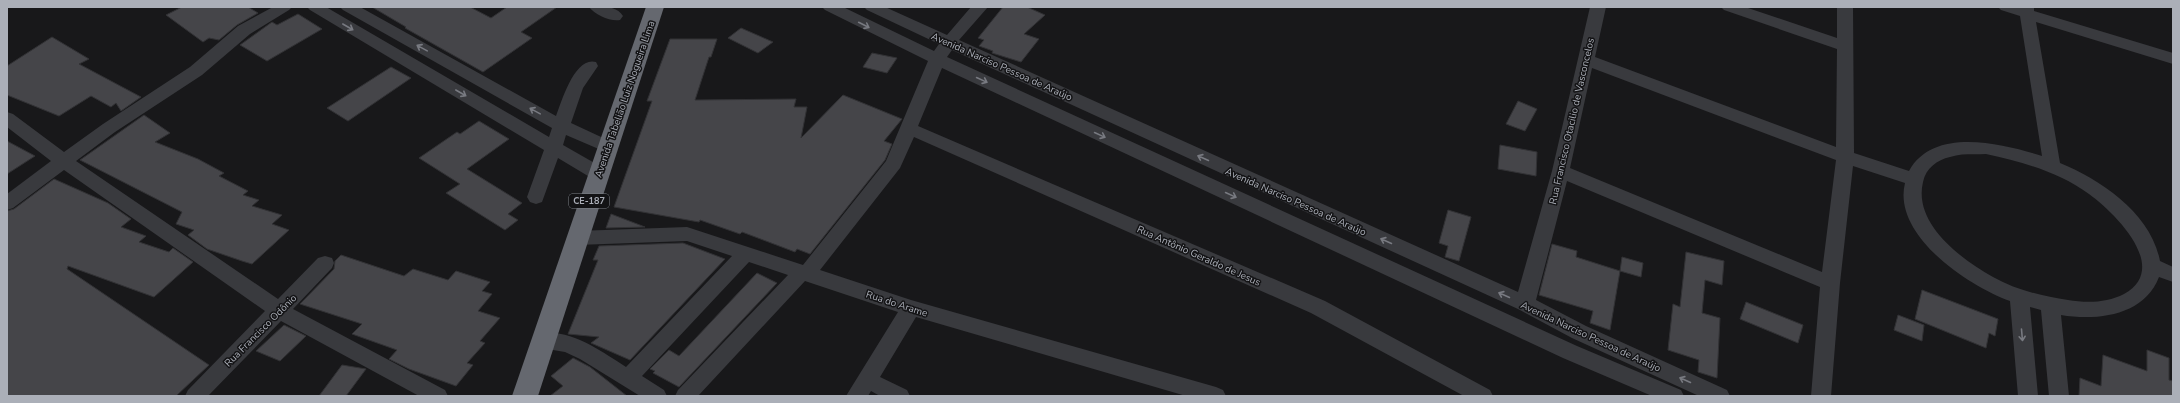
<svg xmlns="http://www.w3.org/2000/svg" width="2180" height="403" viewBox="0 0 2180 403" font-family="'Nunito Sans',sans-serif">
<rect width="100%" height="100%" fill="#18181a"/>
<path fill="#454549" stroke="#323235" d="M182 7H248L258 13 237 25 219 40 209 38 203 42 166 15Z
M372 7H470L491 18 507 7H557L521 32 532 38 483 72 405 28 406 27Z
M1003 7H1027L1045 15 1024 34 1039 39 1021 62 992 53 993 51 979 46 984 40 978 38Z
M298 14 322 29 267 61 240 45 272 22 277 25Z
M741 28 773 42 758 53 728 38Z
M52 37 89 59 79 64 141 97 121 111 116 103 111 107 91 96 59 116 7 95V66Z
M670 39H717L711 57H709L695 100 796 99 794 107H807L801 138 843 95 902 119 884 141 892 144 885 160 810 254 797 249 795 252 742 232 740 234 700 220 699 222 614 207 652 101H647Z
M872 53 897 58 887 73 863 67Z
M391 67 411 78 348 121 327 108Z
M1518 101 1537 109 1525 131 1506 124Z
M144 115 170 133 155 142 198 159 224 173 219 176 248 191 243 195 259 200 252 206 282 215 272 224 289 230 252 264 242 261 207 249 188 235 194 230 176 224 182 212 80 160Z
M479 121 509 139 467 169 522 203 508 214 518 220 505 230 446 193 460 184 419 158 457 132 460 134Z
M7 141 35 156 7 174Z
M1500 145 1537 152 1536 176 1498 169Z
M54 179 108 203 131 219 121 227 146 236 139 242 169 252 173 248 193 262 154 297 68 266 67 269 209 365 176 396H7V211L14 209Z
M1448 210 1471 217 1459 261 1445 257 1448 246 1439 243Z
M611 214 645 227 606 228Z
M683 243 725 259 630 360 591 343 599 337 568 334 598 260H593L599 246Z
M1552 244 1577 251 1576 257 1620 271 1610 330 1590 323 1593 311 1539 295Z
M1686 252 1724 261 1722 285 1705 280 1702 313 1720 318 1717 378 1698 372 1699 360 1668 350 1673 304 1680 307Z
M341 255 404 276 413 269 448 280 456 271 490 282 482 291 492 294 478 311 500 318 480 341 485 343 467 363 473 365 456 386 409 369 389 359 397 350 352 334 362 324 300 304 334 269 335 261Z
M1622 257 1643 263 1641 277 1620 271Z
M757 273 777 283 679 387 653 373 655 371 650 369 669 350 679 356Z
M1922 290 1998 319 1995 336 1989 333 1986 348 1915 319Z
M1746 302 1803 325 1798 343 1740 319Z
M1898 315 1924 325 1922 341 1894 330Z
M284 325 306 336 280 361 256 351Z
M2147 350 2169 358V380L2173 381V396H2079L2080 378 2101 386 2103 355 2147 371Z
M573 358 590 367 627 396H550L563 386 551 376Z
M342 365 366 369 346 396H319Z"/>
<g fill="none" stroke-linecap="round" stroke-linejoin="round">
<path fill="#393a3e" fill-rule="evenodd" d="M273 7H292L289 10 250 34 202 75 115 132 76 161 278 299 318 258 325 256 332 258 334 263 332 268 293 309 445 390 448 396H419L281 321 208 396H185L188 390 265 311 64 170 13 208 7 210V194L51 161 7 127V112L13 114 64 152 103 124 190 67 238 26Z
M307 7H326L549 137 552 128 343 10 340 7H360L556 116C562 100 575 56 596 62L598 66 583 88 571 123 614 143 617 147 614 151 608 153 566 135 563 145 605 169 608 174 605 179 599 180 593 179 558 158 542 202 536 204 530 202 527 197 544 150 310 10Z
M589 7C601 7 616 5 623 16L620 20C611 22 595 15 589 7Z
M822 7H843L934 51 939 44 867 10 864 7H885L947 35 971 7H988L959 40 1518 292 1552 171 1590 7H1606L1595 57 1836 147 1837 49 1724 10 1721 7H1745L1837 38V7H1853L1854 153 1909 171C1934 126 2003 144 2042 156L2020 16 2001 10 1998 7H2034V11L2173 53V64L2036 22 2060 163C2101 180 2151 213 2160 261L2173 267V282L2159 277C2144 316 2097 321 2061 315L2069 396H2049L2041 310 2030 307 2038 396H2018L2010 301C1968 286 1892 235 1905 183L1853 166 1840 283 1831 396H1811L1820 287 1567 181 1536 300 1586 326 1727 390 1730 396H1699L1572 338 1518 309 952 50 947 57 1577 346 1681 390 1684 396H1652L1563 358 942 68 918 126 1325 301 1490 390 1493 396H1464L1311 313 914 137 900 168 820 270 911 300 1216 387 1223 390 1226 396H1186L916 317 880 377 907 390 910 396H880L871 391 868 396H846L898 312 805 281 698 396H675L678 390 788 275 749 262 642 376 664 390 667 396H640L580 359 565 352 535 347 532 341 535 335C566 325 601 351 626 367L732 256 687 241 577 245 570 243 568 238 570 233 577 231 687 227 803 265 886 161 928 61 825 10ZM1592 68 1836 160 1822 272 1570 168ZM1986 154C2023 162 2059 172 2089 194 2115 213 2171 268 2124 294 2107 303 2086 303 2068 300 2042 296 2016 290 1993 277 1961 259 1913 224 1923 182 1926 168 1937 160 1950 157 1962 153 1974 155 1986 154Z"/>
<path fill="#65686f" fill-rule="evenodd" d="M646 7H664L538 396H512Z"/>
</g>
<defs><path id="oneway-shaft" d="M-6 0H5M1.5-3L5.5 0L1.5 3" fill="none" stroke-width="1.6" stroke-linecap="round" stroke-linejoin="round"/></defs>
<g stroke="#787a81">
<use href="#oneway-shaft" transform="translate(864 25) rotate(27)"/>
<use href="#oneway-shaft" transform="translate(348 27) rotate(30)"/>
<use href="#oneway-shaft" transform="translate(422 48) rotate(-151)"/>
<use href="#oneway-shaft" transform="translate(982 80) rotate(25)"/>
<use href="#oneway-shaft" transform="translate(461 93) rotate(30)"/>
<use href="#oneway-shaft" transform="translate(535 111) rotate(-151)"/>
<use href="#oneway-shaft" transform="translate(1100 135) rotate(25)"/>
<use href="#oneway-shaft" transform="translate(1203 158) rotate(-156)"/>
<use href="#oneway-shaft" transform="translate(1231 195) rotate(25)"/>
<use href="#oneway-shaft" transform="translate(1386 241) rotate(-156)"/>
<use href="#oneway-shaft" transform="translate(1504 295) rotate(-156)"/>
<use href="#oneway-shaft" transform="translate(2022 335) rotate(85)"/>
<use href="#oneway-shaft" transform="translate(1685 380) rotate(-156)"/>
</g>
<g text-anchor="middle" stroke-width="3" stroke-linejoin="round" paint-order="stroke">
<rect fill="#131315" stroke="#7d8087" stroke-width="1" x="569" y="194" width="40" height="14" rx="3"/>
<g font-size="9" font-weight="bold" fill="#abafb8">
<text x="589" y="204">CE-187</text>
</g>
<g font-size="10" fill="#abafb8" stroke="#131315">
<text transform="translate(1002 66) rotate(24)" y="4">Avenida Narciso Pessoa de Araújo</text>
<text transform="translate(624 99) rotate(-71)" y="4">Avenida Tabelião Luiz Nogueira Lima</text>
<text transform="translate(1571 121) rotate(-77)" y="4">Rua Francisco Otacilio de Vasconcelos</text>
<text transform="translate(1296 201) rotate(24)" y="4">Avenida Narciso Pessoa de Araújo</text>
<text transform="translate(1199 255) rotate(24)" y="4">Rua Antônio Geraldo de Jesus</text>
<text transform="translate(897 303) rotate(18)" y="4">Rua do Arame</text>
<text transform="translate(260 330) rotate(-45)" y="4">Rua Francisco Odônio</text>
<text transform="translate(1591 336) rotate(25)" y="4">Avenida Narciso Pessoa de Araújo</text>
</g>
</g>
<rect width="2180" height="403" fill="none" stroke="#abafb8" stroke-width="16"/>
</svg>
